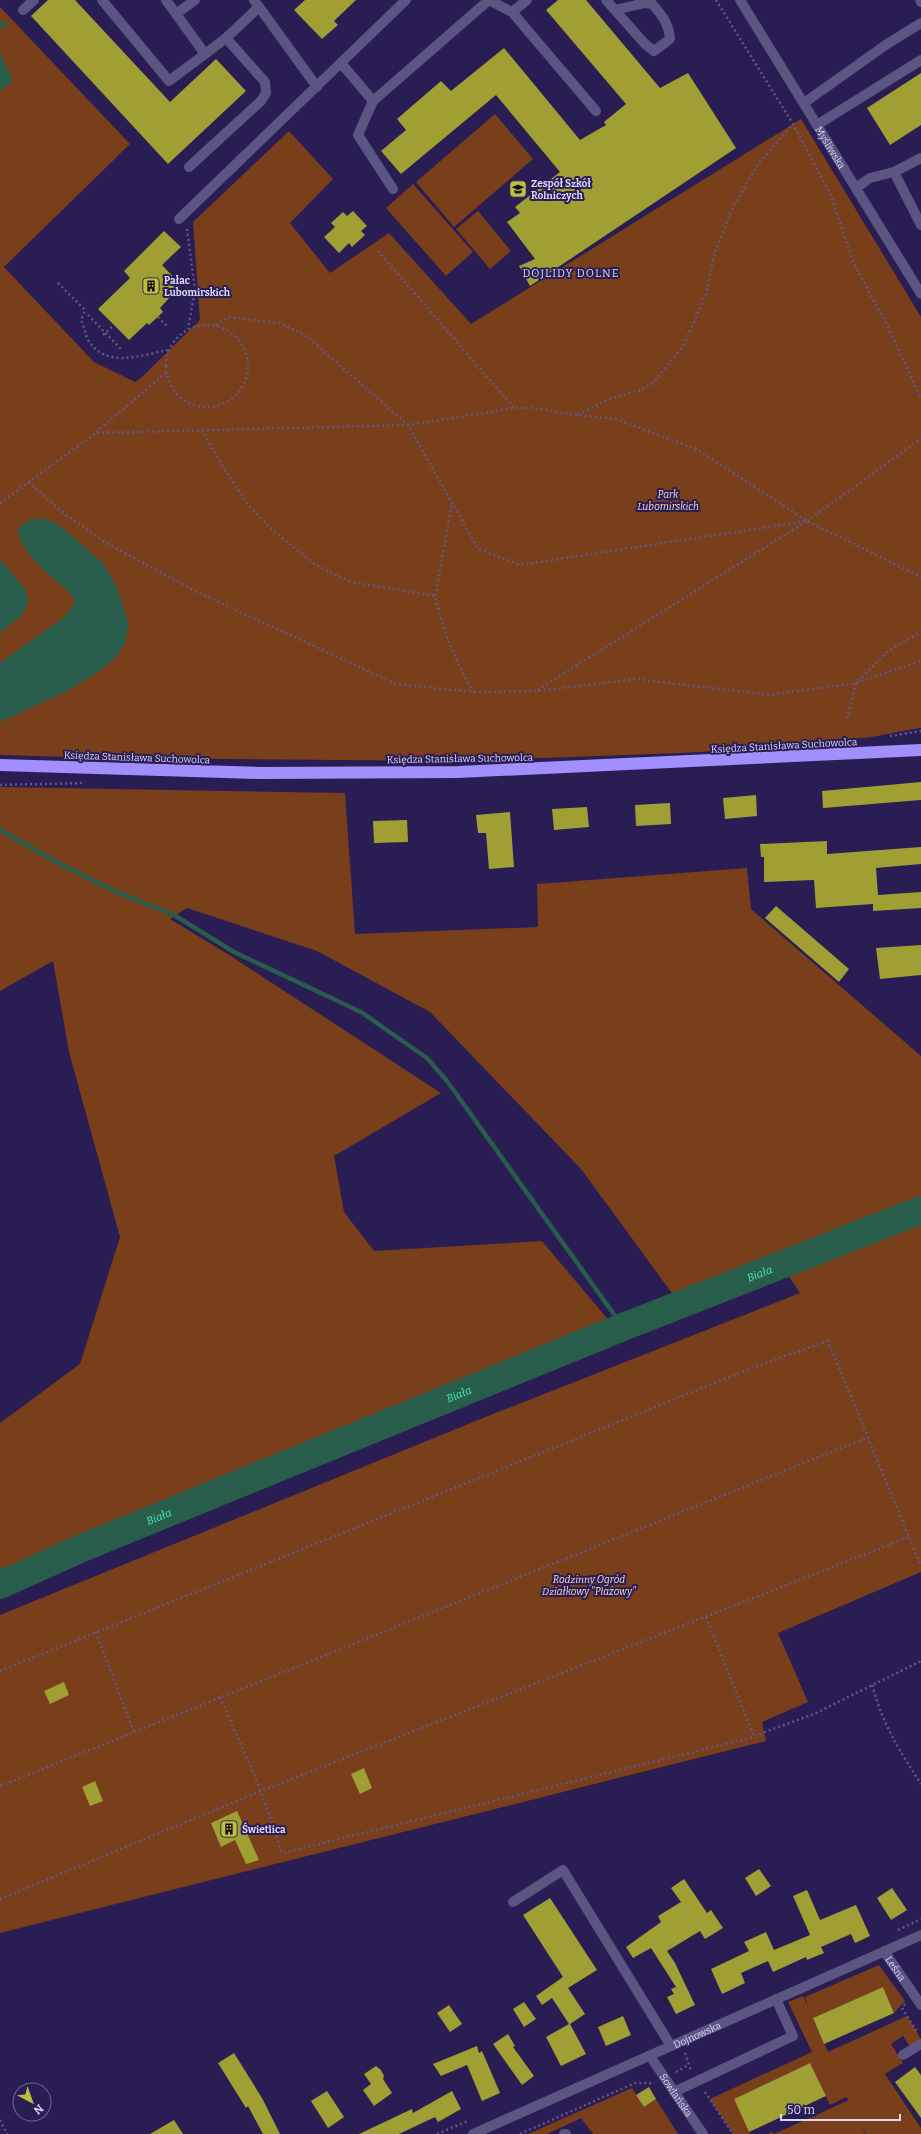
<svg xmlns="http://www.w3.org/2000/svg" width="921" height="2134" viewBox="0 0 921 2134" font-family="Bitter,serif">
<rect width="100%" height="100%" fill="#291d53"/>
<path fill="#793e1a" d="M0 7 130 144 4 267 94 362 135 382 141 378 200 320 193 222 289 131 333 179 290 223 330 273 389 233 471 324 801 119 921 317V728C899 730 879 738 857 738L858 743 681 753 456 761 102 758 0 755Z
M495 114 533 159 454 227 416 182Z
M413 184 473 252 446 276 386 208Z
M478 211 511 251 490 269 456 229Z
M0 787 345 793 355 934 538 927 537 884 747 868 751 909 921 1056V1572L778 1633 808 1702 762 1722 766 1741 0 1933V1615L483 1418 800 1293 777 1259 677 1300 581 1169 430 1012 317 951 187 908 170 919 226 953 441 1093 334 1156 344 1212 374 1251 542 1241 616 1329 0 1579V1423L80 1364 120 1237 69 1052 53 961 0 991Z
M879 1965 905 2001 894 2013 883 1987 813 2018 828 2052 907 2016 921 2039 910 2047 903 2036 891 2044 903 2063 883 2075 885 2074 921 2128V2134H866L862 2127 865 2134H768L772 2132 774 2134 849 2100 846 2097 830 2105 810 2063 734 2099 750 2134H733L710 2099 812 2052 788 2002 803 1996 808 2007 805 1997Z
M632 2088 644 2107 656 2099 678 2134H593L581 2118 547 2134H528Z"/>
<path fill="#295d4b" d="M0 53 12 79 11 83 0 91Z
M31 519H47L63 528 104 564 117 588 129 624 125 643 117 656 99 672 63 693 0 722V663L64 617 74 605V599L69 592C51 575 19 553 18 528Z
M0 559 25 589 29 599 23 614 0 633Z"/>
<g fill="none" stroke-linecap="round" stroke-linejoin="round">
<path stroke="#295d4b" stroke-width="4.5" d="M0 27 5 23
M0 830 60 864 112 890 174 915 234 952 361 1012 427 1058 447 1081 623 1327"/>
<path stroke="#295d4b" stroke-width="28" id="s1" d="M0 1585 82 1548 623 1327 921 1210"/>
</g>
<path fill="#a09f34" d="M48 0H75L170 102 216 59 246 91 168 164 31 16Z
M305 0H356L334 21 338 25 322 39 294 10Z
M558 0H586L660 88 688 73 736 148 530 286 519 266 535 259 507 222 520 213 515 207 560 172 496 95 401 174 381 151 406 130 397 119 441 81 451 91 504 48 580 140 606 125 604 122 626 104 546 10Z
M921 73V125L890 145 867 108Z
M353 211 367 226 361 231 365 235 352 247 349 243 339 253 324 237 335 227 331 223 343 212 347 216Z
M164 231 181 247 162 265 181 285 160 308 163 312 149 325 147 323 129 340 98 309 130 278 124 271Z
M921 782V800L823 808 822 791Z
M756 795 757 816 725 819 723 798Z
M670 803 671 824 636 826 635 805Z
M587 807 589 827 554 830 552 809Z
M510 812 514 867 489 869 486 833H478L476 815Z
M407 820 408 842 374 843 373 821Z
M827 841V854L921 847V864L876 868 878 895 921 892V908L873 911V904L816 908 814 880 764 882V857H761L760 844Z
M776 906 849 969 839 982 765 918Z
M921 945V975L880 979 876 948Z
M64 1682 69 1695 50 1704 44 1691Z
M364 1768 372 1788 360 1794 351 1774Z
M95 1781 103 1801 90 1806 82 1787Z
M237 1811 259 1860 246 1864 235 1840 221 1847 211 1823Z
M759 1869 771 1886 756 1896 745 1878Z
M684 1879 707 1913 711 1910 723 1928 705 1939 700 1931 667 1951 675 1963 695 2005 676 2014 667 1997 674 1994 671 1989 676 1987 651 1948 633 1958 626 1947 661 1922 658 1916 681 1902 671 1888Z
M892 1888 907 1910 891 1920 877 1898Z
M807 1890 820 1920 856 1905 870 1936 855 1943 851 1934 821 1947 824 1953 807 1960 806 1957 773 1972 768 1961 741 1973 745 1983 722 1994 711 1969 749 1951 744 1942 766 1932 774 1950 810 1935 793 1896Z
M550 1898 597 1970 568 1988 585 2014 570 2024 586 2054 561 2066 546 2037 569 2024 552 1998 542 2005 536 1996 563 1977 523 1915Z
M883 1987 894 2013 824 2044 813 2018Z
M524 2002 536 2019 524 2027 513 2009Z
M449 2005 462 2024 450 2032 437 2013Z
M623 2016 631 2035 606 2046 598 2027Z
M508 2034 515 2046 513 2047 534 2076 522 2085 493 2044Z
M477 2046 479 2053 482 2051 500 2093 482 2101 467 2065 441 2076 433 2064Z
M234 2053 262 2098 280 2134H263L248 2106 246 2108 218 2063Z
M810 2063 826 2096 749 2132 734 2099Z
M376 2066 381 2070 384 2076 383 2079 392 2093 374 2106 363 2090 371 2084 364 2074Z
M915 2067 921 2075V2118L895 2082Z
M649 2087 656 2099 644 2107 636 2095Z
M327 2091 344 2117 328 2128 311 2101Z
M452 2091 461 2109 438 2122 435 2117 399 2134H359L412 2109 413 2113Z
M174 2120 183 2134H150Z"/>
<g fill="none" stroke-linecap="round" stroke-linejoin="round">
<path stroke="#615787" stroke-width="2.5" stroke-dasharray="2 3" stroke-linecap="butt" d="M716 0 793 124 830 193 854 264 888 327 921 398
M187 229 195 290 188 329
M378 251 514 408
M58 283 85 310 81 320C84 326 85 332 87 338 104 370 141 355 169 350
M88 315 121 349
M158 317 167 326
M216 325 228 317 280 323 305 335 408 425 478 549 520 565 807 521 536 691
M166 366a41 41 0 1 1 82 0a41 41 0 1 1-82 0Z
M103 335 112 327
M578 415 612 398 641 390 653 383 683 347 706 294 715 252 733 207 758 164 793 124
M202 430 226 472 250 507 273 530 314 564 351 582 435 596C444 632 455 660 473 692
M96 432 167 372
M28 482 66 515 108 544 197 592 396 684 473 692 536 691 636 679 769 695 856 683 921 661
M0 503 96 433 408 425 514 408H534L577 415 616 419 698 450 807 521 921 577
M807 521 921 439
M435 596 452 504
M847 719 856 683 889 650 921 632
M890 736 921 731
M0 785 85 783
M706 1617 754 1736
M96 1632 134 1732
M0 1671 757 1366 828 1341 921 1566
M872 1685C884 1727 898 1748 921 1784
M220 1697 261 1791 282 1853 746 1739 814 1714 921 1661
M0 1786 866 1438
M0 1899 261 1791 909 1537
M898 1930 921 1919
M905 2004 902 2008 918 2033
M685 2053 691 2071
M676 2072 688 2065
M705 2092 733 2134
M0 2120 7 2134
M437 2134 468 2121
M520 2134 635 2083H654"/>
<g stroke="#5b5582" stroke-width="10">
<path d="M102 0 169 81 205 54"/>
<path d="M166 0 205 54 226 38"/>
<path d="M254 0 317 87"/>
<path d="M489 0 512 12 596 111"/>
<path d="M606 0 645 44 654 51 670 39C669 24 662 15 652 4L645 3 615 10"/>
<path id="s2" d="M740 0 921 294"/>
<path d="M920 0 921 2"/>
<path d="M23 10 34 0"/>
<path d="M512 12 527 0"/>
<path d="M176 14 195 0"/>
<path d="M341 63 373 101"/>
<path d="M804 103 887 44 921 23"/>
<path d="M817 125 921 60"/>
<path d="M189 167 261 101 266 93 265 82 226 38 259 7"/>
<path d="M894 172 921 225"/>
<path d="M856 188 870 178 894 172 921 158"/>
<path d="M393 189 358 135 373 101 489 0"/>
<path d="M179 219 406 0"/>
<path d="M513 1902 563 1870 671 2046"/>
<path id="s3" d="M884 1951 921 2005"/>
<path d="M903 2055 921 2044"/>
<path id="s4" d="M650 2056 703 2134"/>
<path d="M674 2092 793 2036 776 1999"/>
<path id="s5" d="M473 2134 921 1935"/>
<path d="M564 2134H566"/>
</g>
<path stroke="#a18ffe" stroke-width="12" d="M0 765 260 773 458 772 921 750"/>
</g>
<defs>
<symbol id="school-square" viewBox="-11 -11 22 22"><rect x="-9" y="-9" width="18" height="18" rx="4" fill="#bfbe41" stroke="#291d53"/><path d="M0-5L7-2L0 1L-7-2ZM-4 1L0 2.5L4 1V4Q0 6-4 4Z" fill="#111"/></symbol>
<symbol id="building-square" viewBox="-11 -11 22 22"><rect x="-9" y="-9" width="18" height="18" rx="4" fill="#bfbe41" stroke="#291d53"/><path d="M-4-6H4V6H1V3H-1V6H-4ZM-2.5-4.3h1.7v1.8h-1.7ZM.8-4.3h1.7v1.8H.8ZM-2.5-1h1.7V.8h-1.7ZM.8-1h1.7V.8H.8Z" fill="#111"/></symbol>
</defs>
<g fill-rule="evenodd">
<use href="#school-square" x="508" y="179" width="20" height="20"/>
<use href="#building-square" x="141" y="276" width="20" height="20"/>
<use href="#building-square" x="219" y="1819" width="20" height="20"/>
</g>
<g text-anchor="middle" stroke-width="4" stroke-linejoin="round" paint-order="stroke">
<g font-size="10" fill="#dbd8fb" stroke="#291d53">
<text dy="4" stroke="none"><textPath href="#s2" startOffset="173">Myśliwska</textPath></text>
<text transform="translate(784 745) rotate(-3)" y="4">Księdza Stanisława Suchowolca</text>
<text transform="translate(137 757) rotate(2)" y="4">Księdza Stanisława Suchowolca</text>
<text transform="translate(460 758) rotate(-1)" y="4">Księdza Stanisława Suchowolca</text>
<text dy="4" stroke="none"><textPath href="#s3" startOffset="21">Leśna</textPath></text>
<text dy="4" stroke="none"><textPath href="#s5" startOffset="245">Dojnowska</textPath></text>
<text dy="4" stroke="none"><textPath href="#s4" startOffset="47">Sowlańska</textPath></text>
</g>
<g font-size="10" font-weight="bold" fill="#dbd8fb" stroke="#291d53" text-anchor="start">
<text x="531" y="187">Zespół Szkół<tspan x="531" dy="12">Rolniczych</tspan></text>
<text x="164" y="284">Pałac<tspan x="164" dy="12">Lubomirskich</tspan></text>
<text x="242" y="1833">Świetlica</text>
</g>
<g font-size="10" font-style="italic" fill="#f6d9ca" stroke="#291d53">
<text x="668" y="498">Park<tspan x="668" dy="12">Lubomirskich</tspan></text>
<text x="589" y="1583">Rodzinny Ogród<tspan x="589" dy="12">Działkowy "Plażowy"</tspan></text>
</g>
<g font-size="11" letter-spacing="1" fill="#dbd8fb" stroke="#291d53">
<text x="571" y="277">DOJLIDY DOLNE</text>
</g>
<g font-size="11" font-style="italic" fill="#46ebbb" stroke="#291d53">
<text dy="4" stroke="none"><textPath href="#s1" startOffset="821">Biała</textPath></text>
<text dy="4" stroke="none"><textPath href="#s1" startOffset="497">Biała</textPath></text>
<text dy="4" stroke="none"><textPath href="#s1" startOffset="173">Biała</textPath></text>
</g>
</g>
<g transform="translate(32 2102) rotate(139)"><circle r="19" fill="#291d53" stroke="#706896"/>
<path d="M0-3L7 15L0 10L-7 15Z" fill="#bfbe41"/>
<text y="-6" font-size="11" font-weight="bold" text-anchor="middle" fill="#dbd8fb">N</text>
</g>
<path d="M781 2114v6h119v-6" fill="none" stroke="#dbd8fb" stroke-width="2"/>
<text x="787" y="2114" font-size="12" fill="#dbd8fb" stroke="#291d53" stroke-width="3" paint-order="stroke">50 m</text>
</svg>
